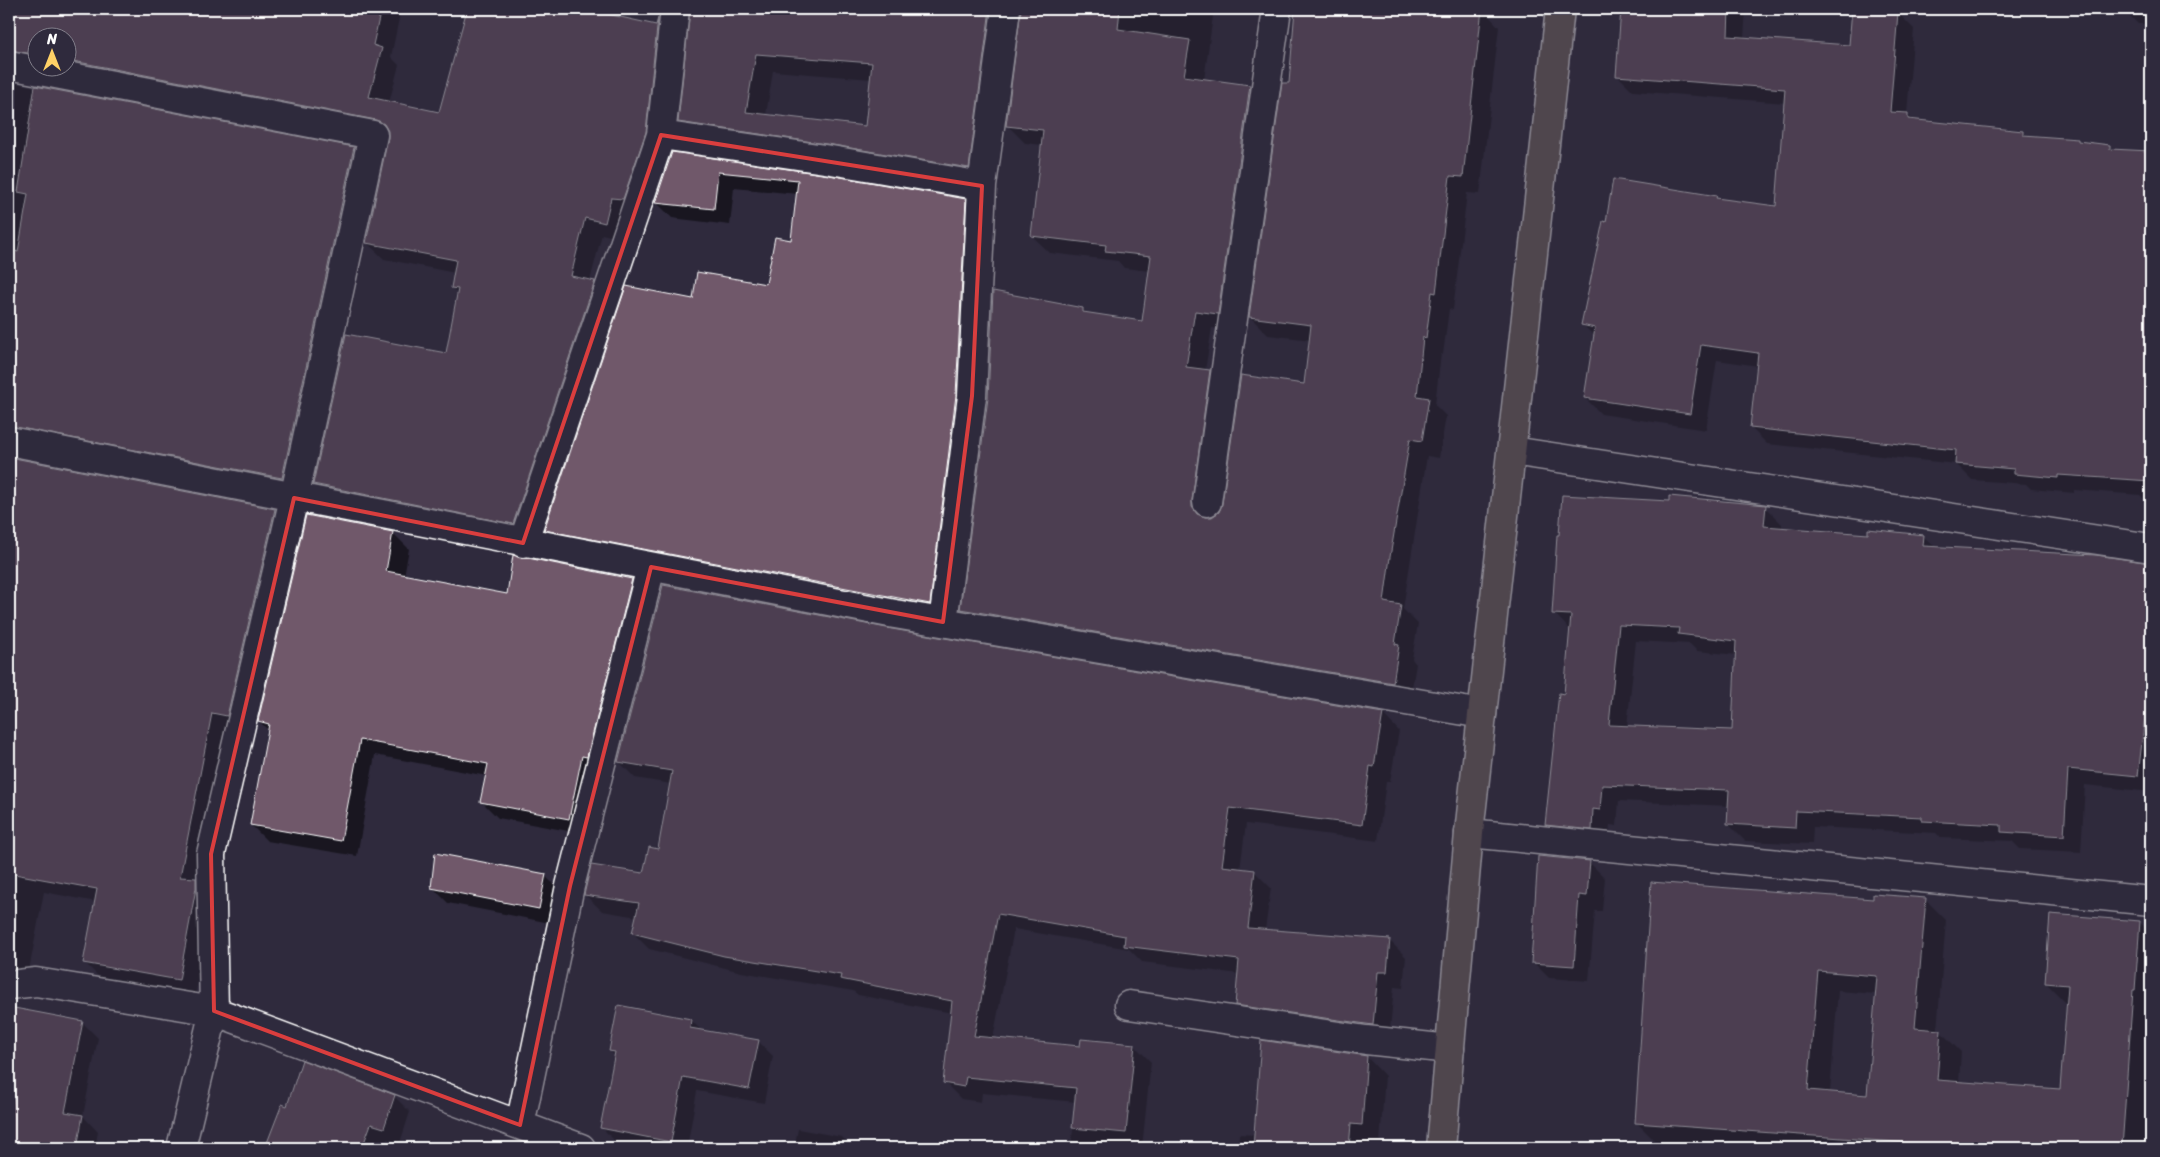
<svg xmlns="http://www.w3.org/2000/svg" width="2160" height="1157" viewBox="0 0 2160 1157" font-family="Sriracha,sans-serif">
<rect width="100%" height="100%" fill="#2f2a3d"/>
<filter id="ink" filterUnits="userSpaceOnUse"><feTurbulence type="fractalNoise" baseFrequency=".02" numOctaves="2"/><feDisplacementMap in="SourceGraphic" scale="10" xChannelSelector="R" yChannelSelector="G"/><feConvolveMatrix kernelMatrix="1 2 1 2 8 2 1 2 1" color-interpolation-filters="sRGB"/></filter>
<g filter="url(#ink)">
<path fill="#0007" fill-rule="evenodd" d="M9 9H401L391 57 399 65 389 103 440 114 469 9H580L657 27 659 21 674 36 621 239 602 234 590 281 595 282 611 298 530 540 331 501 314 484 447 354 458 294 452 288 455 273 384 259 367 243 389 135 38 68H68V38H38V67L14 71 10 82 354 148 371 165 299 495 10 455V458L275 510 292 527 212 906 195 996 101 979 84 962 96 902 44 892 26 986 16 989 11 999H9Z
M681 9H1214L1204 80 1250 86 1267 104 1235 331 1212 328 1205 371 1209 372 1227 389 1209 518 1214 517 1221 512 1305 386 1311 340 1268 335 1250 317 1290 85 1296 11 1288 13 1253 9H1490L1489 16 1499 27 1480 194 1467 193 1453 310 1449 309 1443 355 1441 354 1435 405 1446 416 1439 458 1427 456 1403 609 1418 624 1412 659 1416 664 1410 700 979 626 962 609 1083 309 1087 314 1143 323 1150 271 1124 268 1118 261 1050 253 1032 236 1042 145 1025 143 1007 125 1023 11 1017 12 986 185 697 139 680 121 692 11 685 13ZM773 71 871 79 866 128 766 115Z
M1626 9H1746L1744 38 1850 46 1898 13 1914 29 1907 114 1914 121 2023 132 2028 137 2078 141 2080 143 2110 146 2114 150 2151 153V501L2145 500 2140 495 2074 490V493L2031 489 2026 484 1972 480 1956 464 1767 444 1751 428 1758 366 1717 360 1706 430 1601 414 1585 398 1595 337 1582 324 1716 197 1718 200 1778 208 1785 103 1633 91 1617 75 1624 42Z
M2123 9H2151V24H2138Z
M672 154 965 200 981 216 945 619 562 545 545 529 694 300 767 285 793 241 798 194 734 188 730 225 672 218 656 202Z
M1765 507 1782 524V528L1869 535 1923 536 1935 547 2151 564V792L2085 785 2081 852 2020 849 2012 841 1941 838 1936 833 1813 827 1812 844 1745 841 1728 824 1729 806 1619 801 1617 826 1610 825 1608 846 1564 842 1546 824 1566 695 1571 631 1554 613ZM1636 641 1690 644 1697 651 1737 655 1733 732 1627 727Z
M393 533 409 549 404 576 508 595 631 580 647 596 585 834 498 818 482 802 487 776 375 755 357 856 267 841 251 825 269 731 259 721Z
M892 631 1383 714 1399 731 1390 782H1386L1378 841 1246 824 1240 870 1254 871 1271 888 1265 930 1389 940 1406 957 1403 988 1394 987 1389 1041 1253 1021 1236 1004 1239 974 1142 962 1129 949 1014 929 993 1039 1081 1048 1134 1045 1151 1062 1142 1148H1071L1076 1102 982 1093 981 1102 961 1099 945 1083 952 1013 858 995 853 991 741 972 649 949 633 933 637 917 602 911 585 895 644 874 659 850 671 784 635 778 619 762Z
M1589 862 1605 878 1602 911H1595L1589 981 1549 978 1533 962Z
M545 876 561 891 555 924 448 903 432 887Z
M1925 899 1946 920 1937 1031H1940L1961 1052 1959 1083 2061 1090 2067 1004 2046 983 2140 922 2151 934V1038L2144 1148H1689V1146L1657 1143 1636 1122 1874 901ZM1838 991 1876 994 1868 1096 1830 1093Z
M29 1012 82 1022 98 1038 83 1116 98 1132 95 1148H9V1115Z
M691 1020 702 1031 758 1041 773 1056 764 1103 697 1091 687 1148H647L616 1142 601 1127 615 1056 610 1051Z
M1367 1057 1385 1076 1380 1143 1369 1142V1148H1238L1239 1134 1256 1135Z
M394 1096 410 1112 400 1143 387 1139 384 1148H266L282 1106 287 1107Z
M798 1129 842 1137 853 1148H794Z"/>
<path fill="#6f586a" stroke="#fff" fill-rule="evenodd" d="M9 9H381L373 45 382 48 369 97 439 112 467 9H585L656 25 658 18 646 132 623 199 611 198 605 223 585 218 571 276 595 281 513 524 313 484 346 334 446 353 458 289 451 288 456 260 366 243 388 138V131L384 124 376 120 68 60V38H38V55L9 50Z
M690 9H990L969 168 833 145 678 122ZM756 54 872 63 865 126 746 112Z
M1021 9H1120L1118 29 1190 40 1184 76 1250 85 1218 314 1195 311 1186 367 1210 370 1192 500V507L1197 514 1205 517H1212L1219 512 1222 504 1241 375 1304 384 1311 325 1249 317 1282 83H1289L1295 9H1482L1463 177 1450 176 1436 293 1432 292 1426 338 1423 337 1417 396 1429 398 1422 441 1410 439 1390 557 1384 602 1401 605 1395 644 1399 645 1393 683 960 609 988 398 993 291 1083 308V312L1142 321 1151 256 1105 251 1106 245 1031 236 1043 130 1006 126Z
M1621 9H1729L1728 36 1849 45 1852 9 1898 12 1890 112 1908 113V119L2023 131V135L2078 139V141L2110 145V149L2151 151V481L2058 475V478L2014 474V469L1955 464 1956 450 1750 428 1758 353 1701 345 1690 414 1584 398 1595 328 1581 325 1603 221 1606 222 1613 179 1717 196 1716 198 1776 206 1785 89 1616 76Z
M35 86 354 147 282 478 9 426V292L15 251 18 252 28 194 18 192Z
M672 152 829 175 966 199 956 395 930 604 544 530 626 286 693 299 697 272 766 284 775 237 791 240 798 180 718 172 714 209 655 203Z
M9 457 275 509 227 716 212 713 180 877 196 878V888L179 980 83 963 97 889 9 873Z
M1562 495 1669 501V496L1766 505 1764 526 1868 534V529L1924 535 1923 546 2096 555 2151 563V708L2146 707 2138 776 2068 769 2064 836 2001 832V825L1922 821V817L1796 811 1795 828 1727 824 1729 790 1602 785 1600 810 1593 809 1592 830 1545 825 1559 693 1564 694 1571 615 1552 614 1557 535H1559ZM1619 625 1679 628 1678 634 1736 641 1732 730 1609 725Z
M306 515 393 532 386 571 507 594 513 555 632 579 587 757 582 756 569 819 480 802 488 764 360 740 341 841 250 825 269 724 258 721Z
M663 585 892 629 1383 713 1374 767 1370 766 1362 825 1230 808 1222 866 1255 870 1248 928 1390 939 1387 972H1378L1373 1025 1235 1005 1239 960 1124 946 1125 936 998 914 974 1036 1080 1046 1081 1039 1135 1044 1126 1133 1072 1128 1076 1088 966 1077 964 1087 943 1083 952 1001 840 979 841 975 724 956 632 933 639 903 584 895 591 865 643 873 649 847 658 849 672 771 618 762Z
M435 853 546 874 539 909 431 888Z
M1538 856 1590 861 1587 896 1579 895 1574 966 1531 963Z
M1651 882 1873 899V894L1926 898 1915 1028 1941 1030 1937 1080 2060 1089 2068 985 2045 983 2050 914 2140 921 2135 990H2133L2122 1148H1937L1938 1145 1635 1123ZM1818 971 1877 976 1867 1095 1808 1090Z
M618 1005 691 1019 690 1028 759 1040 749 1089 683 1077 671 1142 600 1128 615 1052 609 1051Z
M9 1007 83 1021 65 1112 83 1115 77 1148H9V1125L15 1089 9 1088Z
M1261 1040 1367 1056 1362 1125 1351 1124 1349 1148H1253Z
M302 1060 395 1095 384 1128 371 1124 362 1148H265L282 1104 287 1106Z"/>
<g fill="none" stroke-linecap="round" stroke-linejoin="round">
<defs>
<path id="minor" d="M9 65 373 135 294 498 211 854 214 1011 181 1148
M661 135 675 9
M9 441 895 614 1482 714
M1512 451 2151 548
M1207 502 1277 9
M523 543 661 135 831 160 982 186
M943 622 972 396 982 186 1006 9
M1469 833 2151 901
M9 985 36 982 214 1011 581 1148
M1129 1005 1366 1040 1450 1049
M520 1125 570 886 651 567"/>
<path id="primary" d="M1441 1148 1469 833 1560 9"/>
</defs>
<use href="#minor" stroke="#fff" stroke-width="31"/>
<use href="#primary" stroke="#fff" stroke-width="31"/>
<use href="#minor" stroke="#2f2a3d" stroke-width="28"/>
<use href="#primary" stroke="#766964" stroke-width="28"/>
</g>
</g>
<path d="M0 0H2160V1157H0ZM661 135 982 186 972 396 943 622 651 567 570 886 520 1125 214 1011 211 854 294 498 523 543Z" fill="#2f2a3d" fill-opacity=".55" fill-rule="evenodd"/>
<path fill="none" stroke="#da3e3e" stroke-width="4" stroke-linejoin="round" d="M661 135 982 186 972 396 943 622 651 567 570 886 520 1125 214 1011 211 854 294 498 523 543Z"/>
<rect width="2160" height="1157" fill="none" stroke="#2f2a3d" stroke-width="30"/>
<rect x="15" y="15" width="2130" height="1127" fill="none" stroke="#fff" stroke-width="2" filter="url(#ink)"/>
<g transform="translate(52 52)"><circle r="24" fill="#2f2a3d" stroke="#827f8b"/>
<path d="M0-4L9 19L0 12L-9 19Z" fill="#ffd166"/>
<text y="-8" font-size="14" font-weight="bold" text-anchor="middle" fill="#ffffff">N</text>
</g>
</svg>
